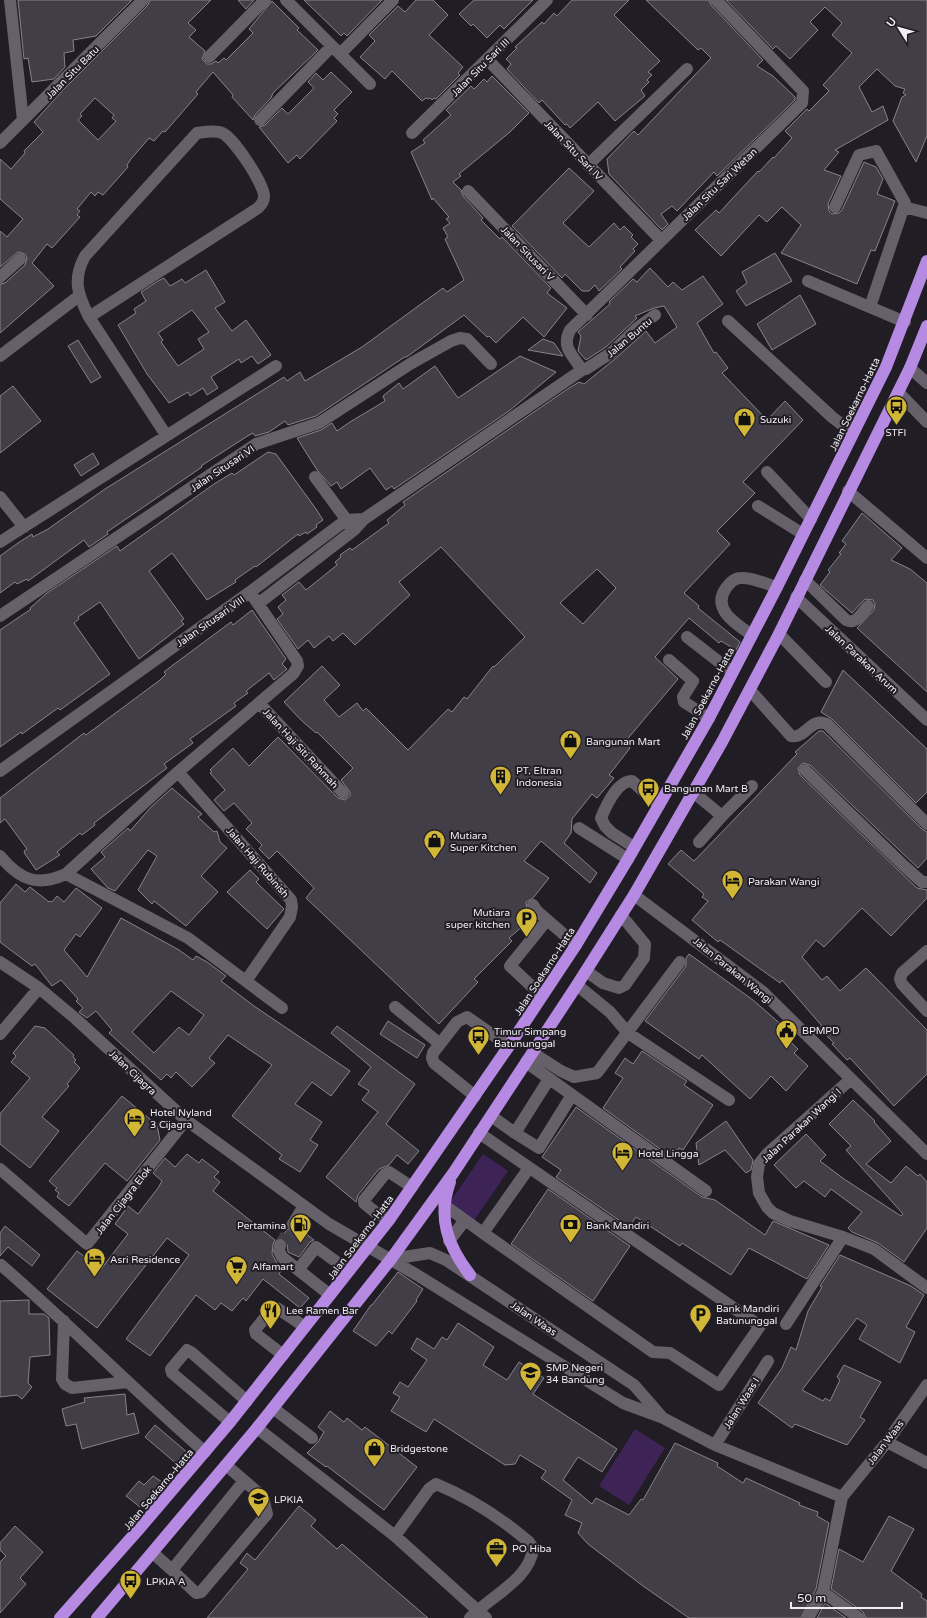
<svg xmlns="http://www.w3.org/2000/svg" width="927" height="1618" viewBox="0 0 927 1618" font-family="'Varela Round',sans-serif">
<rect width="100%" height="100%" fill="#211d25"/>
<path fill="#3e2357" d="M483 1154 508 1171 473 1222 448 1205Z
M635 1429 665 1448 629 1505 599 1486Z"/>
<path fill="#423e47" stroke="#87838d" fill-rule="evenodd" d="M18 0H132L96 36 73 40 74 51 64 53 65 67 54 79 32 82 28 58 24 59Z
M150 0H211L188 23 196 30 189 37 205 51 202 59 207 64H211L216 61 218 63 224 58 226 60 253 33 249 29 272 1 299 28 297 30 318 50 273 93 271 98 255 115 253 120 232 97 233 95 213 72 196 92 198 94 165 132 163 131 154 141 149 138 131 159 127 165 128 167 103 195 98 192 95 196 91 192 77 209 80 211 77 215 80 217 52 248 47 244 32 263 54 286 0 333V284L5 283 25 265 27 258 25 254 18 252 0 267V231L7 237 23 219 0 199V159L11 169 25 153 24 151 43 132 34 122 63 90 148 5ZM95 98 114 115 112 118 116 121 98 140 78 120 82 116 80 114Z
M238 0H254L246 9Z
M304 0H382L347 36 344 33 341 36Z
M416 0H433L448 15 429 35 463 67 458 73 460 75 436 99 434 98 432 100 430 98 428 99 426 98 422 101 392 71 385 79 360 57 375 41 369 35 398 6 405 12Z
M474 0H533L504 29 500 25 487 38 473 24 471 26 459 14Z
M572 0H629L614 15 660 61 648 72 652 75 647 80 649 82 641 90 645 96 615 121 598 102 570 128 567 124 565 125 542 100 539 103 507 69 511 64 506 59 517 48 515 47 542 22 544 24 554 13 557 16Z
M646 0H709L711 5 763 60 757 66 773 76 795 97V100L717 176 714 172 677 211 672 206 661 214 668 224 662 230 609 174 607 159 634 131 638 135 711 58 701 48 698 50Z
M726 0H927V136L916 162 893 121 902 97 906 95 903 93 905 89 895 86 877 69 859 87 872 112 883 106 888 120 835 150 839 152 824 170 841 176 828 204 829 211 832 214 839 213 842 210 864 162 876 167 883 179 877 194 895 201 875 251 871 250 857 284 781 253 801 225 782 207 767 222 759 215 721 256 695 230 716 210 719 213 758 171 759 172 773 157 774 158 792 138 785 131 807 109 809 111 829 91 823 85 852 53 832 35 842 23 825 7 810 22 818 30 790 59 776 46 773 49Z
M331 72 352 92 334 110 338 114 334 118 337 121 300 159 297 155 288 163 259 127 265 125 282 108 288 114 314 88 308 82 316 73 323 80Z
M492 76 529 113 510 132 459 174 461 176 453 182 461 190 463 196 483 218 481 220 500 239 502 237 551 288 547 293 567 308 544 337 523 317 496 343 489 336 487 337 464 315 408 356 403 358 316 416 288 425 285 421 269 432 255 436 253 433 246 437 201 466 202 467 107 532 108 534 89 547 84 540 28 581 27 579 17 584 15 582 0 593V556L18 543 32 534 33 537 48 529 105 489 284 377 287 381 300 372 305 381 362 347 443 288 447 292 464 280 445 239 448 237 443 228 450 223 446 219 449 217 433 198 432 200 411 152 425 143 423 140 451 115 446 110 471 86 474 89 484 79 487 82Z
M569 168 594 191 563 223 589 247 614 223 620 230 624 226 633 235 631 237 638 244 633 249 635 251 620 267 622 269 599 291 595 285 589 291H582L565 274 562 278 512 226Z
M775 253 792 281 746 306 736 291 747 283 742 272Z
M650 268 668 287 673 282 682 290 703 276 723 304 697 323 714 353 716 352 728 368 722 373 767 420 785 401 803 420 743 482 755 493 717 531 730 544 684 593 699 606 698 608 740 642 736 650 721 641 719 643 689 618 655 657 678 679 624 743 630 748 609 775 614 778 597 798 592 794 572 819 571 833 564 843 597 873 590 883 541 841 524 861 549 878 533 898 526 902 527 909 533 917 509 938 512 941 474 979 478 982 439 1024 306 898 314 888 277 851 269 859 259 849 262 845 246 829 252 823 234 803 224 811 214 800 225 790 210 773 212 772 210 770 233 748 249 766 278 737 338 798 345 800 350 796V792L341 780 353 768 317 732 316 733 302 721 284 702 322 666 340 685 324 700 339 717 357 703 363 711 366 708 408 750 448 709 452 712 464 697 467 699 493 666 494 667 525 637 441 547 399 582 410 595 355 645 343 633 333 641 329 636 314 648 308 640 298 649 277 619 283 614 278 607 286 600 282 595 299 582 306 590 337 565 335 562 341 557 340 555 350 548 352 550 389 523 387 520 405 505 403 502 566 390 579 382 584 384 616 358 646 331 655 343 677 327 664 306 654 308 635 316 637 318 606 347 586 360 578 351 581 336 578 332 610 304 609 302 633 279 637 282ZM597 569 616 588 583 624 560 603Z
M206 270 225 302 215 308 232 331 246 320 271 355 258 364 252 356 241 363 239 359 211 377 218 388 207 395 203 388 190 396 188 392 169 403 147 374 118 325 136 313 134 309 146 301 141 292 158 281 164 278 170 286 182 279 185 283ZM192 310 209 332 198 339 204 349 178 366 161 342 163 340 158 333Z
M800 295 816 324 772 350 757 324Z
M543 339 554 343 563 356 528 350Z
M78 340 101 377 91 383 68 346Z
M520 356 556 372 509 411 394 489 392 486 386 490 370 468 341 489 337 482 331 486 317 470 297 438 321 430 332 423 337 431 350 422 385 401 383 396 399 383 403 389 435 366 458 398Z
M13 386 41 421 0 453V396Z
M268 452 276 454 316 509 323 520 316 525 317 527 307 534 306 532 299 536 298 534 256 567 255 566 235 580 236 582 207 600 172 553 149 571 184 619 181 621 184 624 139 659 100 602 78 617 79 619 74 623 110 674 60 710 58 708 22 734 21 732 0 747V630L31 609 30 608 47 593 117 546 120 551 214 484 232 473 234 475Z
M93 453 99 464 81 476 74 465Z
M862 513 902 548 891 560 910 569 927 583V692L857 628 874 610 875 604 873 600 865 599 852 613 820 585 830 572 828 570 841 554 839 553 846 544 842 541Z
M252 610 286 659 282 664 287 669 274 680 269 673 246 691 248 693 234 703 236 706 190 739 193 743 164 764 167 768 94 823 95 825 82 835 80 833 57 852 60 855 36 870 25 854 24 851 27 849 5 819 0 823V798L84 733 86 735 160 680 166 674 164 672 173 665 231 622 233 625Z
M843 670 927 749V792L916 803 832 719 821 712Z
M819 731H823L922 829 927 832V858L918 868 810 765 803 763 798 768 800 775 898 870 917 888 927 890V898L891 936 862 908 824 947 816 940 802 957 822 980 827 976 840 991 866 968 927 1030V1074L894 1106 850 1058 847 1060 832 1044 834 1043 819 1028 822 1026 782 980 780 983 720 940 718 942 692 920 708 901 702 897 704 894 668 864 681 850 694 861 797 754 795 752Z
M172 788 202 814 198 817 214 832 217 831 220 842 227 848 201 876 218 892 186 926 154 901 152 904 138 890 157 856 148 850 115 891 108 888 91 869 105 857 101 852 128 828 130 831 151 807Z
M250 870 259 879 256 882 284 909 267 929 227 892Z
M16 884 25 892 30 887 49 902 50 901 52 902 57 896 64 902 76 888 102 908 80 937 76 934 64 950 87 977 121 918 179 950 193 960 196 956 207 962 226 976 221 981 254 1006 350 1071 331 1096 312 1082 295 1104 322 1122 310 1140 318 1145 300 1172 279 1159 282 1155 232 1116 272 1065 228 1035 209 1058 215 1063 192 1087 176 1072 171 1078 167 1074 161 1080 109 1033 112 1030 96 1011 87 1018 79 1012 83 1008 76 1001 78 999 61 980 52 986 35 964 32 966 0 942V903ZM171 991 204 1015 189 1035 179 1027 154 1053 132 1032Z
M689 954 753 1000 784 1027 780 1032 798 1049 794 1053 808 1066 786 1091 771 1076 750 1099 702 1055 699 1059 645 1021 686 966V958Z
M388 1021 425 1045 417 1058 380 1034Z
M35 1026 45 1028 74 1055 73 1057 76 1060 74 1062 80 1068 67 1084 69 1086 42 1117 59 1131 30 1168 0 1144V1114L30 1078 11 1062 16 1056 13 1053Z
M337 1026 415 1084 386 1124 419 1151 408 1164 397 1155 389 1165 379 1169 358 1195 356 1202 326 1177 378 1112 362 1100 369 1091 358 1084 371 1067 331 1033Z
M642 1051 687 1081 684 1085 713 1105 683 1150 679 1148 674 1159 603 1108 623 1078 615 1073 625 1058 633 1064Z
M122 1096 157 1125 160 1140 127 1181 105 1163 69 1206 57 1197 59 1193 55 1190 57 1188 49 1181Z
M853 1100 875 1121 874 1122 891 1141 866 1164 891 1183 906 1166 918 1176 920 1174 927 1182V1228L904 1262 878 1243 852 1232 848 1228 862 1212 831 1189 825 1197 804 1181 796 1188 774 1165 806 1134 826 1155 820 1161 844 1179 901 1216 903 1214 846 1150 851 1146 829 1124Z
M576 1107 702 1197 715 1200 765 1235 773 1221 829 1245 807 1279 749 1248 731 1275 682 1243 680 1246 636 1217 629 1227 556 1177 561 1170 542 1157Z
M726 1121 753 1160 751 1170 746 1173 725 1150 699 1165 696 1143Z
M187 1154 199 1163 202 1159 219 1172 214 1177 220 1182 213 1191 275 1240 273 1244 272 1254 277 1263 283 1268 279 1274 309 1298 300 1308 263 1279 246 1301 243 1298 232 1311 221 1303 215 1310 196 1295 150 1356 126 1339 189 1255 167 1238 97 1328 47 1289 77 1251 101 1269 128 1234 115 1224 128 1206 138 1214 158 1188 162 1181 153 1173 165 1158 175 1167Z
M548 1189 630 1246 593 1301 511 1244Z
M5 1226 40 1255 32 1266 8 1247 0 1256V1233Z
M299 1228 314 1240 310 1242 299 1257 288 1252 287 1242 280 1238 288 1229 293 1231Z
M840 1255 911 1286 924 1295 906 1327 915 1332 900 1363 859 1339 867 1325 857 1318 802 1390 823 1401 825 1398 830 1401 840 1380 837 1377 844 1365 881 1382 860 1417 865 1420 847 1445 795 1424 792 1428 758 1403 782 1368 791 1347 796 1350 808 1311 822 1287 820 1286Z
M398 1272 423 1289 416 1300 417 1301 392 1334 389 1331 376 1346 353 1331 371 1305H372Z
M29 1300V1314H44L49 1318 50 1355 30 1357 28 1383 32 1387 22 1399 17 1395 0 1397V1301Z
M458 1323 494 1347 483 1365 507 1380 519 1362 544 1378 533 1394 617 1449 602 1472 578 1457 563 1480 592 1504 596 1498 629 1515 641 1499 643 1500 675 1443 718 1463 717 1466 743 1483 746 1478 800 1503 799 1505 818 1512 817 1516 829 1523 816 1589 801 1618H689L643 1586 588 1544 578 1533 582 1523 565 1515 572 1500 541 1478 546 1471 520 1455 515 1464 505 1465 434 1419 426 1432 391 1411 400 1397 393 1393 400 1382 408 1387 427 1360 411 1349 417 1338 434 1349 442 1337 447 1340Z
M125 1394 127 1415 134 1413 139 1433 82 1449 76 1424 66 1426 62 1409 85 1402 84 1398Z
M330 1411 344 1422 347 1418 362 1430 365 1427 417 1467 384 1510 327 1466 326 1467 307 1453 318 1442 324 1432 318 1427Z
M155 1425 188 1453 178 1465 145 1437Z
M153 1476 162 1482 140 1507 126 1496 139 1481 144 1485Z
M299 1506 316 1520 311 1526 337 1549 342 1544 428 1618H207L248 1569 240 1563 247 1553 255 1560Z
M889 1516 914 1529 891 1571 922 1594 921 1597 927 1601V1618H866L863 1612 831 1589 839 1549 863 1562Z
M15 1526 43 1552 20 1578 26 1584 0 1613V1562L6 1556 0 1550V1543Z
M825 1603 846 1618H817Z"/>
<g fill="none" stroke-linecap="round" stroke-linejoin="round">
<path stroke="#403c44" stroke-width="12" stroke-dasharray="12 6" stroke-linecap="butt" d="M280 1245 293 1224"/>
<path stroke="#65606a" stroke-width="12" d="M10 0 23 120
M286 0 370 84
M340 54 393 0
M209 57 265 0
M488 60 661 240
M260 120 332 46
M412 133 547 0
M0 143 143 0
M588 165 687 69
M468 191 587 315
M835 207 859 155 876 151 905 203 870 307
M904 207 927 213
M0 277 20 259
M808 281 905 322
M89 317 258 208C261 205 264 201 264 197 265 185 233 137 222 133 215 130 205 132 197 133L85 256C72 280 78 295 89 317L166 435
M728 321 832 417 853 433
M0 356 79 296
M910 368 927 383
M582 370C573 355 561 348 570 330L802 103 803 91 716 0
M898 392 927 422
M767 472 811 519
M315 477 351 526
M848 491 927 558
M0 497 24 527
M758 506 803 534
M0 542 276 366
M805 580 846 620C856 625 861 614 868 606
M796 597 927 720
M259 603 354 530 364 519 582 370 586 369 611 353 637 328 655 315
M0 616 256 444 319 423 410 364 451 341 460 338 467 339 491 364
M779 634 826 682
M752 635C736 624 711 609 726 588 730 583 734 578 741 578 752 577 766 584 777 587
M687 637 732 672
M669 660 693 681 683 697 684 702 709 718
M750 690 791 736C806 739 810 717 827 724L927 824
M259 703 343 793
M805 770 903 865 922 882H927
M0 771 250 592 346 520 364 519
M178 772 291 900 292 907 290 917 246 981
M693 792 722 816 752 786
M579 828 628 859
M699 842 722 816
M634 847 612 833 605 826 601 818C606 806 617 781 632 781L659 805
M0 856C20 880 37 887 66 874L178 772 293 674 298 666 297 661 250 592
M66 874 188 938 282 1008
M634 895 763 992 927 1154
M533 905 537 911 576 945
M927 951 902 973 900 979 902 984 927 1011
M0 962 39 988 76 1019 186 1120 329 1224 417 1275 623 1403 661 1417 715 1445 842 1497 887 1442 927 1385
M586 971 603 983 619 988 625 985 644 958 645 944 621 915
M577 985 610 1012 628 1033 729 1100
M542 996 510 966 547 920
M395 1007 440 1044
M0 1034 39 988
M533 1053 561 1071 574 1077 597 1073 680 962
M526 1062 706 1191
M851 1079 767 1154 759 1164 757 1177 759 1193 767 1207 773 1213 790 1221 843 1237 874 1249 927 1288
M475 1096 434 1063 432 1058 433 1053 457 1022 467 1017 509 1046
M491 1116 515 1133 549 1079
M479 1133 760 1326 719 1385 670 1353 653 1352 483 1233
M515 1133 539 1148 572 1095
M0 1169 87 1244 186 1120
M444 1205 483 1233 529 1168
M389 1220 375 1212 364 1203V1200L385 1174 389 1172 412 1187
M293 1224 304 1206
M449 1241 465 1220
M280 1245 279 1251 282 1257 330 1295
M391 1259 430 1253 446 1260 634 1385 661 1416
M1 1265C70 1325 135 1391 205 1452
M298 1270 316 1247 349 1271
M64 1321 62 1379 65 1384 72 1388 128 1382
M786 1324 843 1237
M283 1355 256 1334 255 1330 271 1310 277 1308 305 1327
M273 1408 312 1438
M230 1422 172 1373 171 1369 187 1350 191 1352 247 1401
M257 1428 395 1536 486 1618
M887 1442 927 1463
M715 1445 768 1361
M226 1465 263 1497 267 1514 201 1592 196 1593 172 1570 244 1481
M395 1536 429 1489 436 1484C470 1498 501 1518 529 1542L533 1548C530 1580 490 1596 470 1618
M153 1553 172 1570
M823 1592 859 1618
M808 1618 823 1592 842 1497"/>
<path stroke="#b689e3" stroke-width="12" d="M450 1182C437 1218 448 1246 470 1275
M60 1618 139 1529 230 1422 389 1220 509 1046 576 945 628 859 709 718 777 587 886 367 927 261
M97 1618 257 1428 391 1259 454 1172 577 985 634 895 722 742 779 634 910 368 927 326"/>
</g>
<defs>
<symbol id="bus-pin" viewBox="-11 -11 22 30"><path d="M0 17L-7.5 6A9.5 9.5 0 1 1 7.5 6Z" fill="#d2b635" stroke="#211d25"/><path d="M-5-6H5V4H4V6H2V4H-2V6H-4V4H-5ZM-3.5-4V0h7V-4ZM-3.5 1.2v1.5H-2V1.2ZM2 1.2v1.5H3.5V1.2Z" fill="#111"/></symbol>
<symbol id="shop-pin" viewBox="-11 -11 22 30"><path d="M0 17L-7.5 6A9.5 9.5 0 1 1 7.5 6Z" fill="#d2b635" stroke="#211d25"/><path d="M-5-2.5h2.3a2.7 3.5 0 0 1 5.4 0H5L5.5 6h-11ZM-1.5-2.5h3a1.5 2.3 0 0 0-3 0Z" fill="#111"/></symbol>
<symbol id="building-pin" viewBox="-11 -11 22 30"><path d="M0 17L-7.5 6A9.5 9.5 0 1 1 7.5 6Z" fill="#d2b635" stroke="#211d25"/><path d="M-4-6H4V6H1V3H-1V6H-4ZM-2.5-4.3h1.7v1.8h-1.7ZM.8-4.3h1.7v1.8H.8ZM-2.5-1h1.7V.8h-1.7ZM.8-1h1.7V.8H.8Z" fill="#111"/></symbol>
<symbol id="hotel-pin" viewBox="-11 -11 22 30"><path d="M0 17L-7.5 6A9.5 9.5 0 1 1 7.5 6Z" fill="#d2b635" stroke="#211d25"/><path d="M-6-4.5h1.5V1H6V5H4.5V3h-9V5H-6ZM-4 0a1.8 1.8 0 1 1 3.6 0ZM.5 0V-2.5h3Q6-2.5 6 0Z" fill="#111"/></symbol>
<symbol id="parking-pin" viewBox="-11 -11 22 30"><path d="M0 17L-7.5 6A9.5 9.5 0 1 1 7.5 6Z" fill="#d2b635" stroke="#211d25"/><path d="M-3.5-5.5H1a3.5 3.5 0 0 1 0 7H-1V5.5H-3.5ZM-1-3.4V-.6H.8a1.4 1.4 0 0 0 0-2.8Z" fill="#111"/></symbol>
<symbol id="civic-pin" viewBox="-11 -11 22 30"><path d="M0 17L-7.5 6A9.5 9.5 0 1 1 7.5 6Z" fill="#d2b635" stroke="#211d25"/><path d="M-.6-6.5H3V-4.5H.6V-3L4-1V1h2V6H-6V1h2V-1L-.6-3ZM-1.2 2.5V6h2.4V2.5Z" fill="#111"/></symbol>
<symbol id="fuel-pin" viewBox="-11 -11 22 30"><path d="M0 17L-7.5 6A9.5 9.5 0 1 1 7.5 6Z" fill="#d2b635" stroke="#211d25"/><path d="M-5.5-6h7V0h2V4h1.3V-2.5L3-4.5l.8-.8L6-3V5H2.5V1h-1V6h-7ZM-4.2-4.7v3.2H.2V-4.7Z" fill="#111"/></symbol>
<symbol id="bank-pin" viewBox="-11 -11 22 30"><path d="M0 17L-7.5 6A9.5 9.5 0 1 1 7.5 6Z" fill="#d2b635" stroke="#211d25"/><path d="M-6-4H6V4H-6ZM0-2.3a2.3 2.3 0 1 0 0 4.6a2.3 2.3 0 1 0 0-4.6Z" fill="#111"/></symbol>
<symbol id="supermarket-pin" viewBox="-11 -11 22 30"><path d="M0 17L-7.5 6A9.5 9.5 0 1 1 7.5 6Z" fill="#d2b635" stroke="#211d25"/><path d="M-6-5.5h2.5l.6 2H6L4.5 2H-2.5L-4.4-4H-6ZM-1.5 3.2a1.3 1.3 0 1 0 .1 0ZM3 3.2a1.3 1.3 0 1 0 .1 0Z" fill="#111"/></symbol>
<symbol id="restaurant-pin" viewBox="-11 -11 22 30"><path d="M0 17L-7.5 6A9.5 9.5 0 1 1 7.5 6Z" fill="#d2b635" stroke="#211d25"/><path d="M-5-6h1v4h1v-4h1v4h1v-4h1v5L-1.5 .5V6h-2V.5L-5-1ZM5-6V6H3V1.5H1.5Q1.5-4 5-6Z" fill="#111"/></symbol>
<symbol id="school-pin" viewBox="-11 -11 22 30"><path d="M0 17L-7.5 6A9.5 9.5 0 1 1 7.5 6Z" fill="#d2b635" stroke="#211d25"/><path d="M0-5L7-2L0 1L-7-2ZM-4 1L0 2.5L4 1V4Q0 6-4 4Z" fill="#111"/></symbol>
<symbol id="university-pin" viewBox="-11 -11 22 30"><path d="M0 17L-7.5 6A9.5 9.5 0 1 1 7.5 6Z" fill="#d2b635" stroke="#211d25"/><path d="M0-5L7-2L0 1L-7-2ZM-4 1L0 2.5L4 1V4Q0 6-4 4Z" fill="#111"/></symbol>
<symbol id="office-pin" viewBox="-11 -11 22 30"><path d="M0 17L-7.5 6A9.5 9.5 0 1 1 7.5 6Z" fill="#d2b635" stroke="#211d25"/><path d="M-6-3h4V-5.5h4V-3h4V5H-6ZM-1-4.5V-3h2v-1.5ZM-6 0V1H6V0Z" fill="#111"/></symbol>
</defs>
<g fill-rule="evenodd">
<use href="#bus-pin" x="884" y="394" width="25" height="34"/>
<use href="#shop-pin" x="732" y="406" width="25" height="34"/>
<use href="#shop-pin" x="558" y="728" width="25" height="34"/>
<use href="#building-pin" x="488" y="764" width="25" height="34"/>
<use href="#bus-pin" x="636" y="776" width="25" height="34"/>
<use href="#shop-pin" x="422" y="828" width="25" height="34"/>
<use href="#hotel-pin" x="720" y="868" width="25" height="34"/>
<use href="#parking-pin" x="514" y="906" width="25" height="34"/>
<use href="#civic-pin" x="774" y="1018" width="25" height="34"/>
<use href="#bus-pin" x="466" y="1024" width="25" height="34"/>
<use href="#hotel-pin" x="122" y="1106" width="25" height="34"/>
<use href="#hotel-pin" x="610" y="1140" width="25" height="34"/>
<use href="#fuel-pin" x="288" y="1212" width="25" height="34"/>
<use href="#bank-pin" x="558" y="1212" width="25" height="34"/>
<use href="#hotel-pin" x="82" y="1246" width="25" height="34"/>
<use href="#supermarket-pin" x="224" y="1254" width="25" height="34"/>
<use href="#restaurant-pin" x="258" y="1298" width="25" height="34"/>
<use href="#parking-pin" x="688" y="1302" width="25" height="34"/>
<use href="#school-pin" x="518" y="1360" width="25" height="34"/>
<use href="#shop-pin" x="362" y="1436" width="25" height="34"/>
<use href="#university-pin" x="246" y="1486" width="25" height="34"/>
<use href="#office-pin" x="484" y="1536" width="25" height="34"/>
<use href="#bus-pin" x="118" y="1568" width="25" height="34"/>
</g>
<g text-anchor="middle" stroke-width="4" stroke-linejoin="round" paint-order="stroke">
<g font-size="10" fill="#efedf2" stroke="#211d25">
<text transform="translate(480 67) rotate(-45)" y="4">Jalan Situ Sari III</text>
<text transform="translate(72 72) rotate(-45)" y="4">Jalan Situ Batu</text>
<text transform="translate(574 150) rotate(46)" y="4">Jalan Situ Sari IV</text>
<text transform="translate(719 184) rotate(-44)" y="4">Jalan Situ Sari Wetan</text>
<text transform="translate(528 253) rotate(46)" y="4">Jalan Situsari V</text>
<text transform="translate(629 337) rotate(-40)" y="4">Jalan Buntu</text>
<text transform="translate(854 404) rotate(-64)" y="4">Jalan Soekarno-Hatta</text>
<text transform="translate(222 468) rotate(-34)" y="4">Jalan Situsari VI</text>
<text transform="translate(210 621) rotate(-35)" y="4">Jalan Situsari VIII</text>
<text transform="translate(862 659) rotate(43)" y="4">Jalan Parakan Arum</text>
<text transform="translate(707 693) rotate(-62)" y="4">Jalan Soekarno-Hatta</text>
<text transform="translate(301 748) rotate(47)" y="4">Jalan Haji Siti Rahmah</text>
<text transform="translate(258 862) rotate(49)" y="4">Jalan Haji Rubinish</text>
<text transform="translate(733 970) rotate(39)" y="4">Jalan Parakan Wangi</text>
<text transform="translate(544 971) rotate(-57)" y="4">Jalan Soekarno-Hatta</text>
<text transform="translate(133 1072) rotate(43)" y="4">Jalan Cijagra</text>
<text transform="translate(801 1125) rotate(-43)" y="4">Jalan Parakan Wangi I</text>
<text transform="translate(123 1200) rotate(-52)" y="4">Jalan Cijagra Elok</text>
<text transform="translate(360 1237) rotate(-53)" y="4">Jalan Soekarno-Hatta</text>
<text transform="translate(534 1318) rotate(34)" y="4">Jalan Waas</text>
<text transform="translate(741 1403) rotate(-58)" y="4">Jalan Waas I</text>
<text transform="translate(885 1442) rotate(-53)" y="4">Jalan Waas</text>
<text transform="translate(158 1489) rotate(-50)" y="4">Jalan Soekarno-Hatta</text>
</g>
<g font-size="10" fill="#efedf2" stroke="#211d25" text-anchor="start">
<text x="760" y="423">Suzuki</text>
<text x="896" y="436" text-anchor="middle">STFI</text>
<text x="586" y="745">Bangunan Mart</text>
<text x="516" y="774">PT. Eltran<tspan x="516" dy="12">Indonesia</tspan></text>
<text x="664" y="792">Bangunan Mart B</text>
<text x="450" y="839">Mutiara<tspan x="450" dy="12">Super Kitchen</tspan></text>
<text x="748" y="885">Parakan Wangi</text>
<text x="510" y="916" text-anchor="end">Mutiara<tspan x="510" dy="12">super kitchen</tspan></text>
<text x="802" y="1034">BPMPD</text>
<text x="494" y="1035">Timur Simpang<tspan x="494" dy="12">Batununggal</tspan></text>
<text x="150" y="1116">Hotel Nyland<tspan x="150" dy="12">3 Cijagra</tspan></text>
<text x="638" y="1157">Hotel Lingga</text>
<text x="286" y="1229" text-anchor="end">Pertamina</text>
<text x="586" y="1229">Bank Mandiri</text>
<text x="110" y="1263">Asri Residence</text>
<text x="252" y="1270">Alfamart</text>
<text x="716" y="1312">Bank Mandiri<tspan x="716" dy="12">Batununggal</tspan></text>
<text x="286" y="1314">Lee Ramen Bar</text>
<text x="546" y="1371">SMP Negeri<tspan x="546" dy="12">34 Bandung</tspan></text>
<text x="390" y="1452">Bridgestone</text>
<text x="274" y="1503">LPKIA</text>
<text x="512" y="1552">PO Hiba</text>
<text x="146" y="1585">LPKIA A</text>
</g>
</g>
<g transform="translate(899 28) rotate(307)" stroke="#211d25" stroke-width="3" paint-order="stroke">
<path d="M0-3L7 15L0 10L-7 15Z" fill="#efedf2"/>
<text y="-6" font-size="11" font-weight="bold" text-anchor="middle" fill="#efedf2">U</text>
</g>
<path d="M791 1602v6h111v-6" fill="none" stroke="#efedf2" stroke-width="2"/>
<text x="797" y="1602" font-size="12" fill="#efedf2" stroke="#211d25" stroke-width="3" paint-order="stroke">50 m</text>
</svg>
